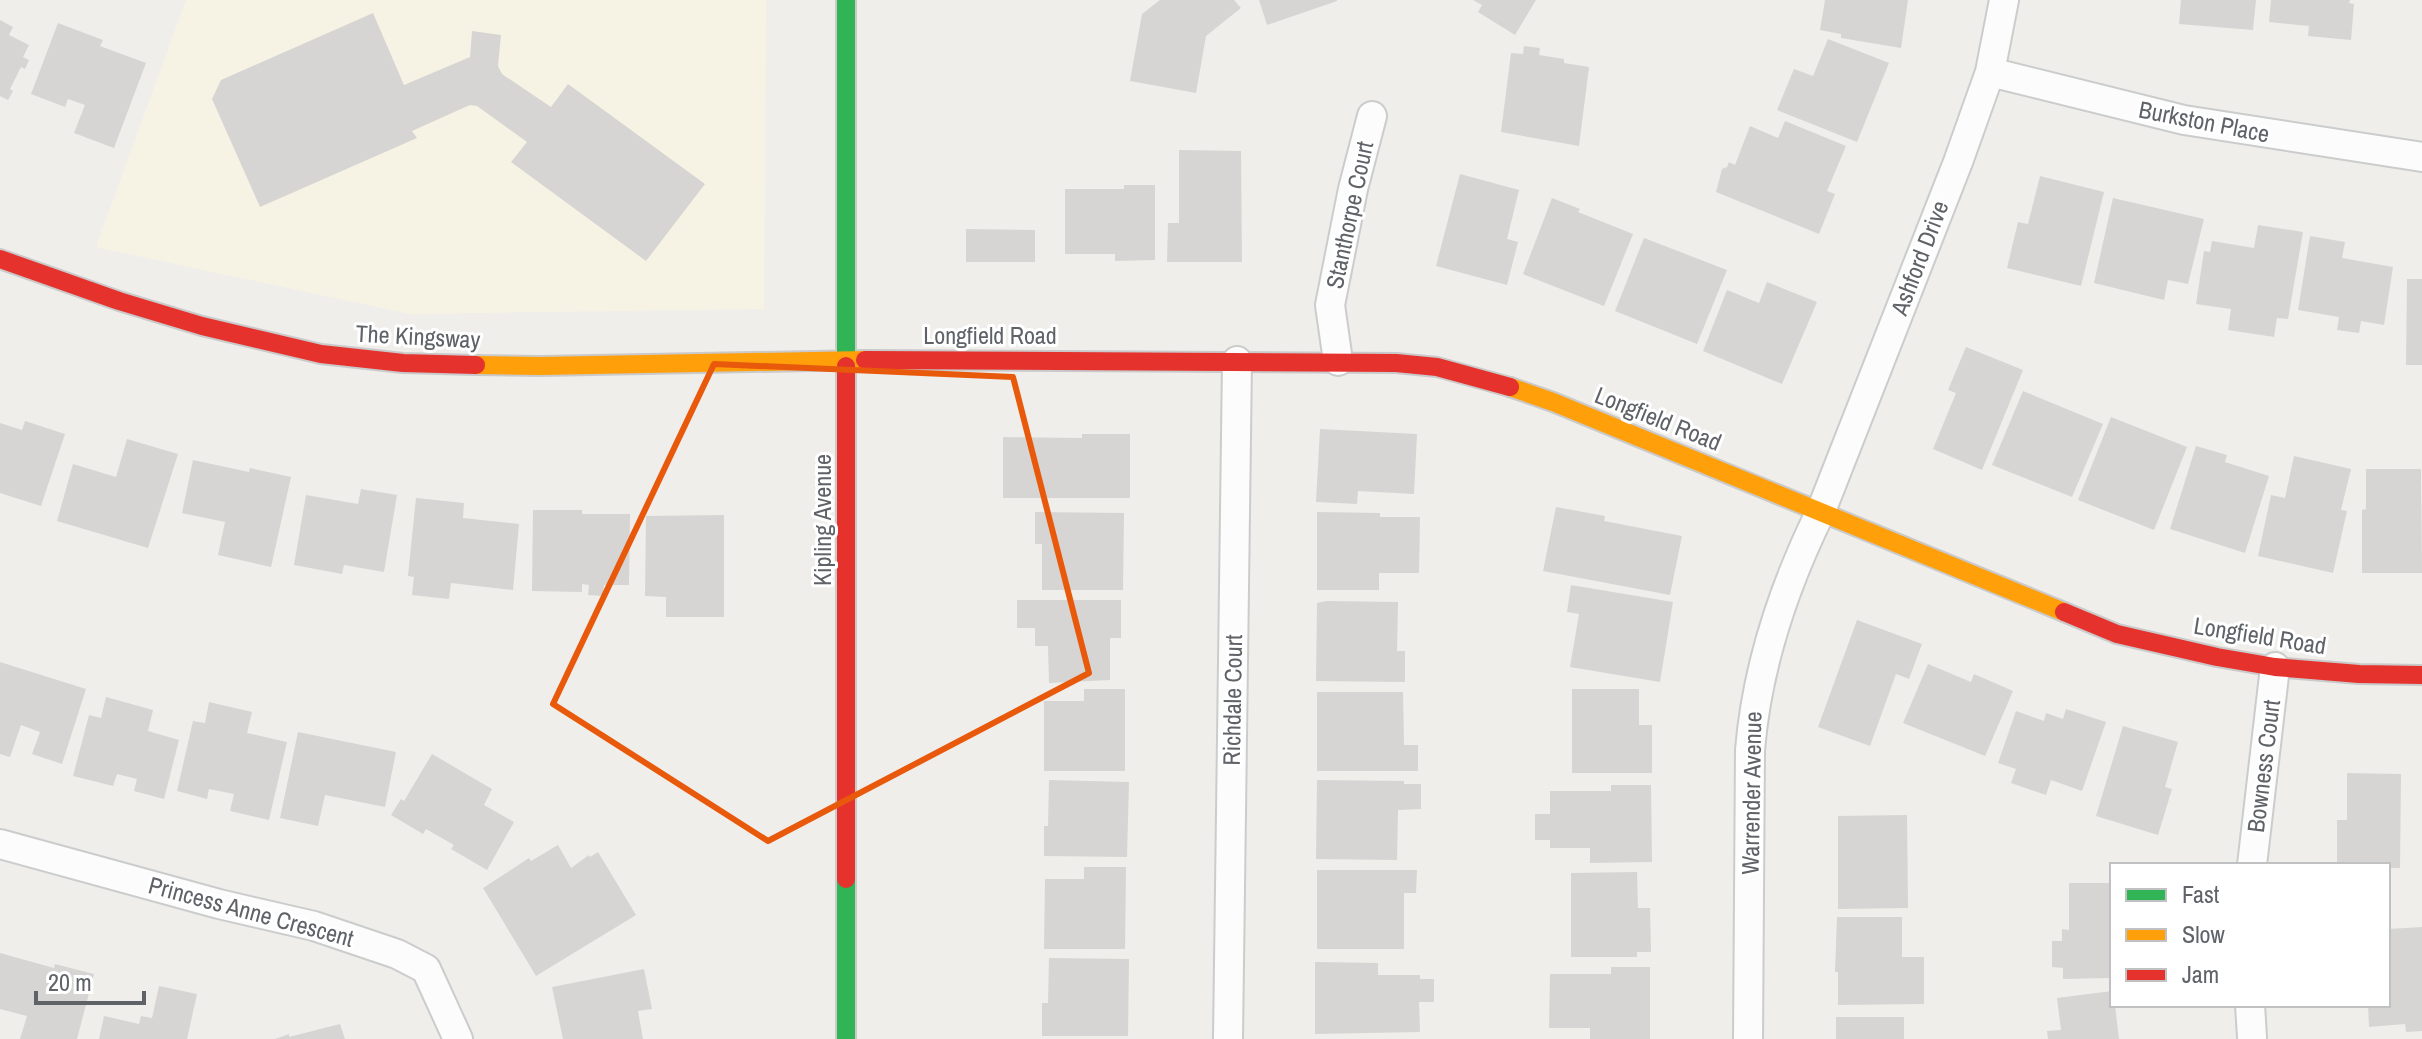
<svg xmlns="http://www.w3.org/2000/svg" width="2422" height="1039" viewBox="0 0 2422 1039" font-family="'Archivo Narrow',sans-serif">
<rect width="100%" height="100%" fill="#efeeea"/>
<path fill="#f7f3e4" d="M186 0H766L764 309 410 314 96 247Z"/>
<path fill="#d6d5d3" d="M1160 0H1234L1241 8 1206 36 1196 93 1130 81 1142 14Z
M1259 0H1337V1L1267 25Z
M1473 0H1536L1515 35 1478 12 1482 5Z
M1825 0H1908L1901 48 1841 38V34L1820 30Z
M2181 0H2256L2253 30 2179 24Z
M2271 0H2350L2349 3 2354 4 2351 40 2308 36 2309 26 2269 22Z
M373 13 404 85 470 57 472 31 501 35 498 66 502 74 551 107 568 84 705 184 646 261 511 162 527 142 477 106 470 105 412 131 417 138 260 207 212 99 221 80Z
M0 20 13 27 9 35 29 45 23 57 29 60 25 69 21 67 10 89 13 91 8 100 0 96Z
M58 23 103 40 100 46 146 63 114 148 74 133 85 105 68 99 65 107 31 94Z
M1828 39 1889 63 1857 142 1777 110 1794 69 1813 76Z
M1524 46 1540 48 1539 55 1564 59V63L1589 67 1579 146 1501 132 1511 53 1523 54Z
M1785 121 1846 146 1827 191 1835 194 1819 234 1716 192 1722 169 1727 167 1729 162 1735 165 1750 126 1778 138Z
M1179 150 1241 151 1242 262H1167L1168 223H1179Z
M1460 174 1519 190 1507 239 1518 242 1507 285 1436 266Z
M2040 176 2104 192 2081 286 2007 268 2018 222 2028 224Z
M1124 185H1155V260L1115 261V254H1065V189H1124Z
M1552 198 1580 209 1578 212 1633 234 1604 306 1523 274Z
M2113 198 2204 219 2188 284 2168 280 2164 300 2094 283Z
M2258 225 2303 232 2288 319 2277 318 2274 337 2228 330 2231 309 2196 304 2204 251 2210 252 2212 241 2254 248Z
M966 229 1035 230V262H966Z
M2310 236 2345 242 2342 258 2393 267 2384 325 2361 321 2359 333 2337 330 2339 317 2298 310Z
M1644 238 1727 270 1697 344 1615 311Z
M2407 279H2422V365H2406Z
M1767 282 1817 302 1782 384 1703 351 1727 290 1759 303Z
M1966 347 2023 370 1982 470 1933 449 1956 393 1948 390Z
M2023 391 2103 424 2072 497 1992 465Z
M2111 417 2187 447 2154 530 2078 500Z
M25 421 65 434 41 506 0 493V423L22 430Z
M1320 429 1417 434 1414 494 1358 491 1357 504 1316 502Z
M1082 434H1130V498H1003V437L1082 438Z
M127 439 178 454 148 548 57 521 73 464 116 477Z
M2196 446 2227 455 2225 462 2269 476 2245 553 2170 529Z
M2294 456 2351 469 2341 510 2347 511 2333 573 2258 556 2271 495 2285 498Z
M193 460 249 472 250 468 291 477 271 567 218 555 225 522 182 513Z
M2366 469H2421L2422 573H2362V510L2366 509Z
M361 489 397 495 384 572 344 565 342 574 294 565 306 495 358 504Z
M416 498 464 503 463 518 519 524 513 590 451 583 449 599 412 595 414 577 408 576Z
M1556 507 1605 516 1604 521 1682 536 1670 595 1543 571Z
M533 510H582V514H630L629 585H604L603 596 588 595 589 585 582 584V592L532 591Z
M1035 512 1124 513 1123 590H1042V544H1035Z
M1317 512 1380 513V517H1420L1419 573H1379V590H1317Z
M724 515V617H666V597L645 596 646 516Z
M1571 585 1673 602 1660 682 1570 667 1579 614 1567 612Z
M1017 600H1121V638H1110V680L1049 683 1048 646H1035V628H1017Z
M1326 601 1398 602 1397 651H1405V682L1316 681 1317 603Z
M1857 620 1922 644 1909 679 1896 674 1870 746 1818 727Z
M0 662 86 689 62 764 32 754 40 732 21 725 10 757 0 754Z
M1928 664 1971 682 1974 674 2013 691 1985 756 1903 723Z
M1084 689H1125V771H1044V701H1084Z
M1572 689H1639V725H1652V773H1572Z
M1317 692H1403L1404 745H1418V771H1317Z
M106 697 153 710 148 731 179 740 164 799 134 791 137 779 117 774 113 786 73 776 89 715 101 718Z
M209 702 252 712 247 733 287 742 269 820 230 811 234 794 209 789 207 799 177 791 193 721 205 723Z
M2066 709 2106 722 2082 791 2051 780 2046 795 2011 783 2016 769 1998 763 2016 711 2044 721 2046 713 2063 719Z
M2123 726 2178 742 2165 787 2172 789 2158 835 2096 816Z
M298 732 396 752 385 807 325 795 318 826 280 818Z
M432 754 492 789 484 805 514 822 487 870 451 849 454 845 426 829 423 834 391 815 401 799 404 801Z
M2347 773 2401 774 2400 868H2388V865H2337V820H2347Z
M1049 780 1129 782 1127 857 1044 856V826H1048Z
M1317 780 1404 781V784H1421V809L1398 810 1397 860 1316 859Z
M1611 785H1651L1652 862 1590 863V848H1550V840H1535V814H1550V791H1611Z
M1907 815 1908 908 1838 909V816Z
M558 845 571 868 589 855 590 857 598 852 636 915 536 976 483 888 529 858 531 861Z
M1084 867H1126L1125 949H1044L1045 879H1084Z
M1317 870H1417L1416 893H1404V949H1317Z
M1637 872 1638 908H1650L1651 952H1637V957H1571V873Z
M2069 883H2112V978L2063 979V968L2052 967V941H2062V929L2069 930Z
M1837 917H1902V957H1924V1004L1838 1005V972H1835Z
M2422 927V1031L2406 1032 2405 1024 2369 1027 2368 1005H2388V929Z
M0 953 54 968 55 964 94 974 77 1039H20L27 1016 0 1009Z
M1049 958 1129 959 1128 1036H1042V1003H1048Z
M1315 962 1378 963V975H1420V979H1434V1002H1419L1420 1032 1315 1034Z
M1611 967H1650V1039H1590V1028H1549L1550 974H1611Z
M644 969 652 1009 638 1011 643 1039H563L552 987Z
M159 986 197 994 187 1039H99L104 1016 139 1024 141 1016 152 1018Z
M2112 991V1005H2115L2119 1039H2048L2047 1031 2061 1030 2057 998Z
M1836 1017H1904V1039H1836Z
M340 1024 345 1039H275L289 1034V1037Z"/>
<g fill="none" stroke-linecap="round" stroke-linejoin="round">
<defs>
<path id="street" d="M1990 72 2184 120 2422 157
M1338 361 1330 305 1353 189 1372 116
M0 844 219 904 314 926 397 954 426 969 458 1039
M2252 865 2275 667
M2250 1005 2252 1037
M1228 1039 1237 361
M1748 1039 1750 750C1757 666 1784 586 1821 511L1958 162 1990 72 2004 0"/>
<path id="fast" d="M846 0V366
M846 879V1039"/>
<path id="slow" d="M476 365 540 366 865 360
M1510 387 1553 402 2064 612"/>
<path id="jam" d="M0 259 119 301 202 326 321 354 403 363 476 365
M865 360 1396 363 1437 367 1510 387
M846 366V879
M2064 612 2117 634 2217 657 2275 667 2359 674 2422 675"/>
</defs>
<use href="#street" stroke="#cbcccc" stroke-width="32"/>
<use href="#fast" stroke="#cacacb" stroke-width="22"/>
<use href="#slow" stroke="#cacacb" stroke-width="22"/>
<use href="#jam" stroke="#cacacb" stroke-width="22"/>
<use href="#street" stroke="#fdfcfc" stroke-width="28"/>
<use href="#fast" stroke="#30b455" stroke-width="18"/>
<use href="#slow" stroke="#ff9f0a" stroke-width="18"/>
<use href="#jam" stroke="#e5322d" stroke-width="18"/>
</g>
<path fill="none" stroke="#e8590c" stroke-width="6" stroke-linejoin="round" d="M714 364 1013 377 1089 673 768 841 553 704Z"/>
<g text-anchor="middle" stroke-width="6" stroke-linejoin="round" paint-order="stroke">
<g font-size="24" fill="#5f6368" stroke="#fff">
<text transform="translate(2204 122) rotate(11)" y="8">Burkston Place</text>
<text transform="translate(1350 215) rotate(-78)" y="8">Stanthorpe Court</text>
<text transform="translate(1920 258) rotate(-69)" y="8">Ashford Drive</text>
<text x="990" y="344">Longfield Road</text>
<text transform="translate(418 337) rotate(3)" y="8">The Kingsway</text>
<text transform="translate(1658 419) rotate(22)" y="8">Longfield Road</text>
<text transform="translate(823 520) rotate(-90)" y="8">Kipling Avenue</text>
<text transform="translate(2260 636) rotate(9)" y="8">Longfield Road</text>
<text transform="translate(1233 700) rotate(-89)" y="8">Richdale Court</text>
<text transform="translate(2264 766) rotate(-83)" y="8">Bowness Court</text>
<text transform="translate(1752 793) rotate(-89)" y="8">Warrender Avenue</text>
<text transform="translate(251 912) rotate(15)" y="8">Princess Anne Crescent</text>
</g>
</g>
<rect x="2110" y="863" width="280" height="144" fill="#ffffff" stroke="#bfc1c3" stroke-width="2"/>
<rect x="2126" y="889" width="40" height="12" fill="#30b455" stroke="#bfc1c3" stroke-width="2"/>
<text x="2182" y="903" font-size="24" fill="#5f6368">Fast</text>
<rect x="2126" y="929" width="40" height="12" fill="#ff9f0a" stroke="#bfc1c3" stroke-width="2"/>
<text x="2182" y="943" font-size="24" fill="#5f6368">Slow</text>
<rect x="2126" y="969" width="40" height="12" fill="#e5322d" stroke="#bfc1c3" stroke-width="2"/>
<text x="2182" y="983" font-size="24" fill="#5f6368">Jam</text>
<path d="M36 991v12h108v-12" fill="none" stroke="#5f6368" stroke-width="4"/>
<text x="48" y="991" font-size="24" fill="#5f6368" stroke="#ffffff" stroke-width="6" paint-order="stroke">20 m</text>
</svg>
